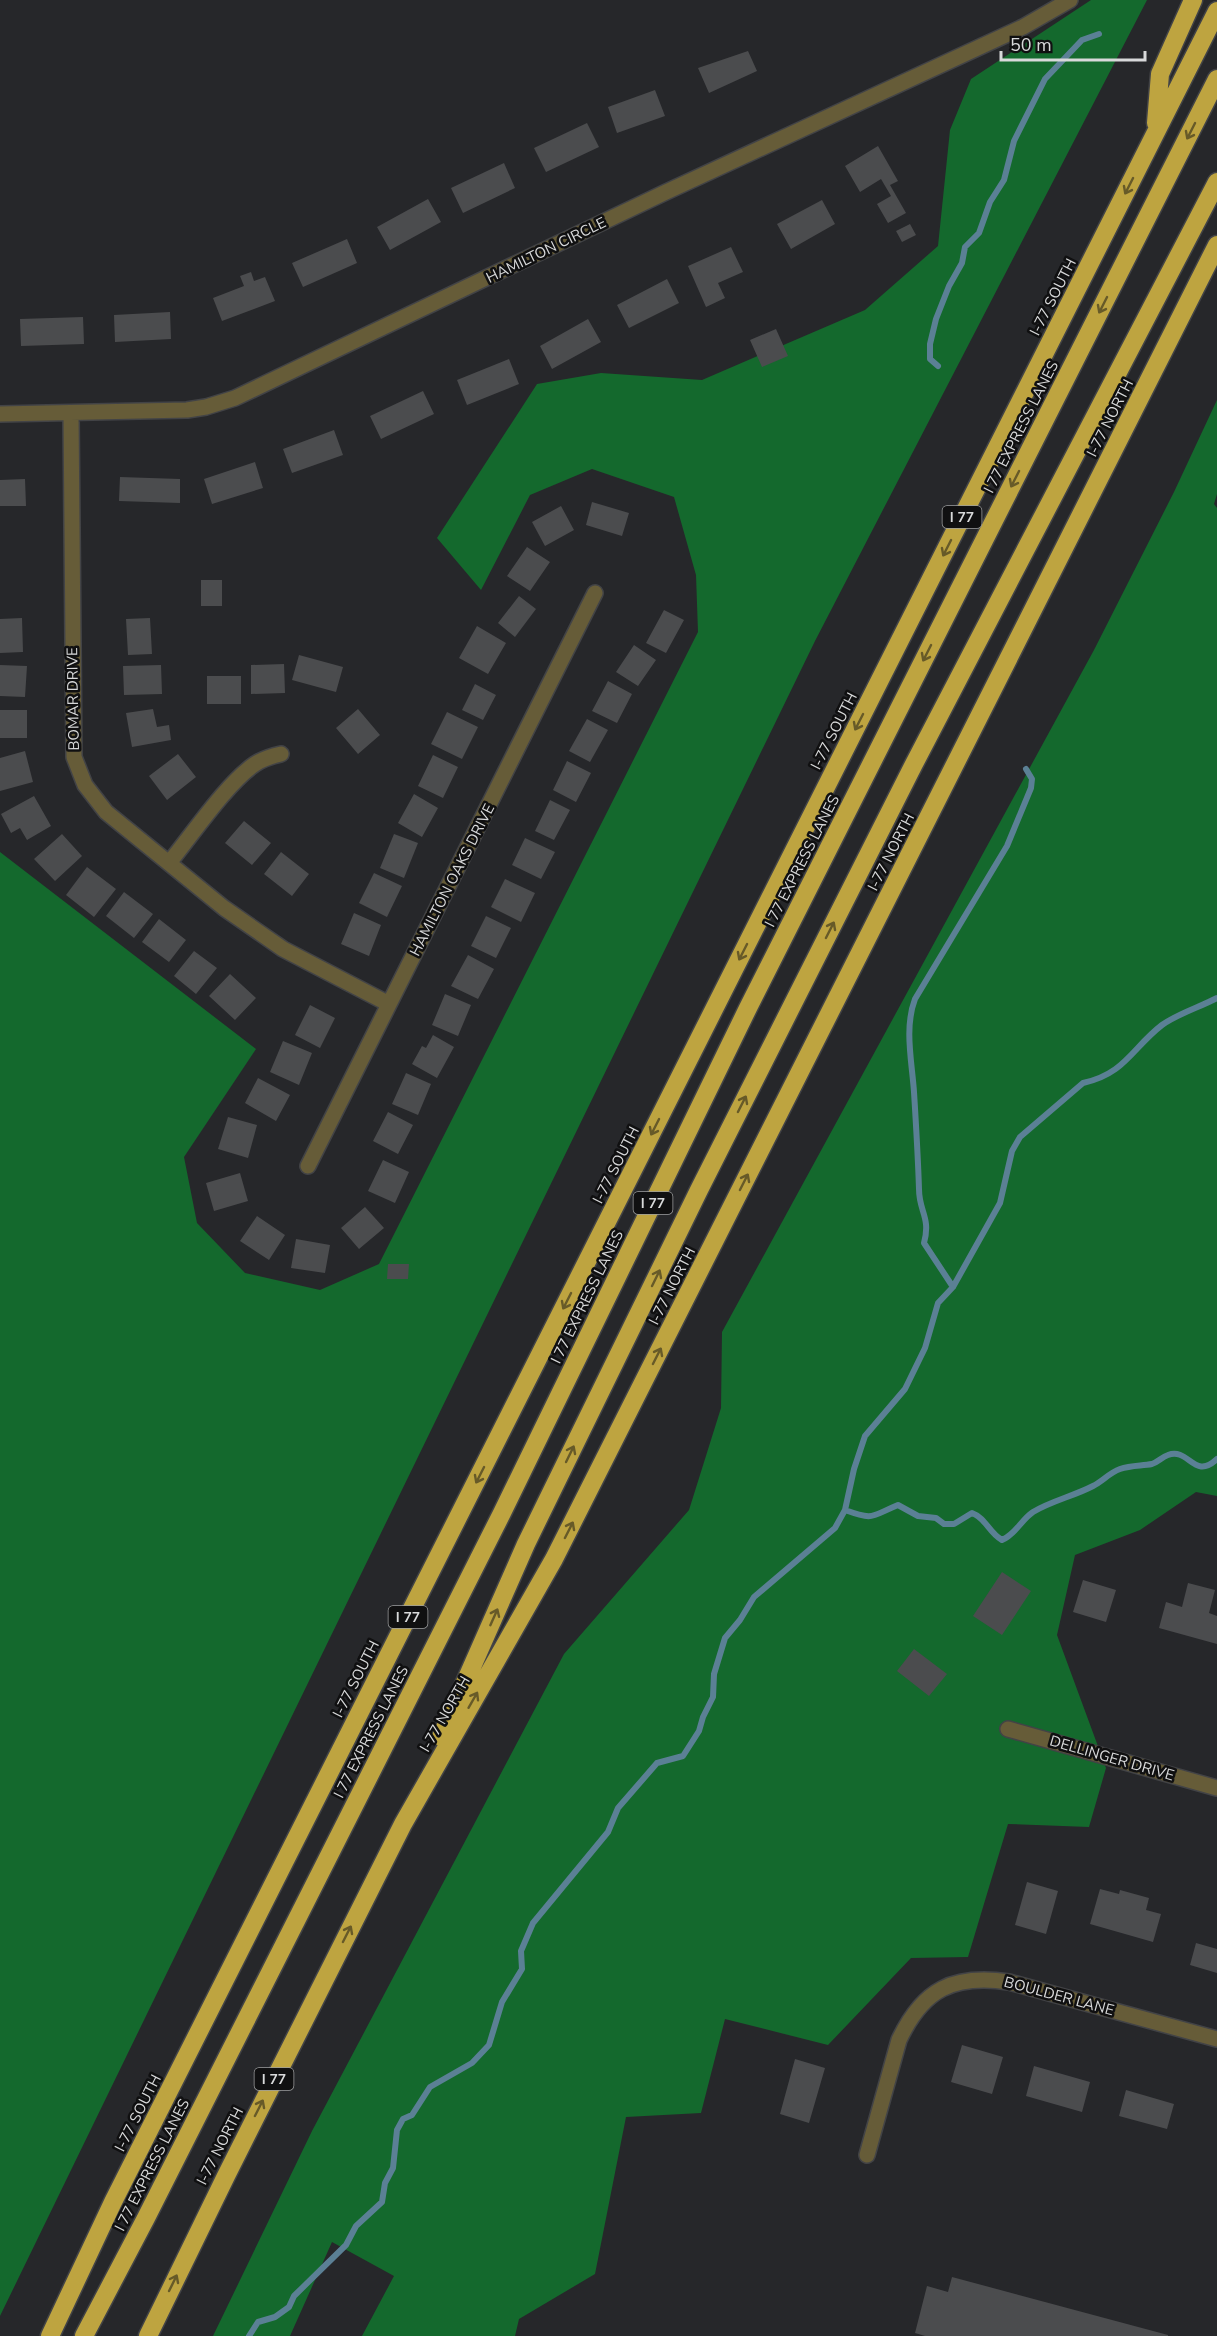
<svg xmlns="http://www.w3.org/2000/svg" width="1217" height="2336" viewBox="0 0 1217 2336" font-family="'Nunito Sans',sans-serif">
<rect width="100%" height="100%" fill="#26272a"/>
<path fill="#14692d" d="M1091 0H1147L815 641 0 2316V852L256 1049 184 1157 197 1223 245 1273 320 1290 379 1264 698 632 696 575 674 497 592 469 530 495 481 590 437 538 537 384 601 373 702 380 865 310 938 246 950 130 971 79Z
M1217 400V494L1214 504 1217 508V1496L1196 1492 1140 1530 1075 1555 1057 1635 1106 1768 1089 1827 1008 1824 968 1957 911 1958 828 2045 725 2019 701 2113 626 2117 595 2274 519 2319 515 2336H362L394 2276 332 2242 290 2336H213L312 2131 564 1654 689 1510 721 1408 722 1332 1094 650 1174 492Z"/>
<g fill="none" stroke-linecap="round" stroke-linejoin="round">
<path stroke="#5b8095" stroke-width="6" d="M938 366 930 359V344L936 319 949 286 962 263 965 247 979 233 990 202 1004 180 1014 141 1045 79 1082 40 1099 34
M953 1287 924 1243C931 1217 919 1212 919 1189 918 1157 916 1124 914 1092 912 1062 904 1028 915 999L1007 846 1031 788 1032 779 1026 769
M845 1510C875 1521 871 1516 898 1505L918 1516 936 1518 944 1524H954L972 1513C986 1518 989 1533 1002 1540 1016 1534 1021 1520 1033 1512 1051 1501 1074 1496 1093 1486 1103 1481 1109 1473 1120 1469 1131 1465 1141 1466 1152 1464 1158 1462 1162 1457 1168 1455 1189 1447 1194 1481 1217 1459
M249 2336 258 2322 275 2317 289 2307 294 2296 346 2245 356 2226 382 2202 385 2183 393 2168 397 2130 403 2119 412 2115 430 2087 472 2063 489 2045 502 2002 522 1969 521 1951 533 1923 608 1832 618 1808 657 1763 683 1756 699 1731 703 1717 713 1697 714 1674 725 1638 740 1620 754 1597 835 1528 845 1510 854 1469 865 1436 905 1389 925 1348 938 1303 953 1287 1000 1203 1012 1151 1020 1137 1083 1083C1125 1074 1132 1048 1162 1025 1177 1014 1200 1007 1217 998"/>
</g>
<path fill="#4b4c4e" d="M748 51 757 71 709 93 698 68Z
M655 90 665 116 617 133 608 107Z
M587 123 599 147 546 172 534 148Z
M878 146 898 181 890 185 906 213 888 223 877 204 891 196 881 179 860 192 845 166Z
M504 163 515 188 463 213 451 188Z
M428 199 441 222 390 250 377 227Z
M822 200 835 224 791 249 777 224Z
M910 224 916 235 902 242 896 231Z
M347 239 357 263 303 287 292 263Z
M731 247 743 272 718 283 725 298 706 307 688 266Z
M251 272 254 281 265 277 275 301 222 321 213 298 244 286 240 276Z
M667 279 679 303 629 328 617 305Z
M170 312 171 339 115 342 114 315Z
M83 317 84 344 21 346 20 319Z
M588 319 601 342 552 369 540 346Z
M776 329 788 356 762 367 750 340Z
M509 359 519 384 467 405 457 380Z
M423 391 434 414 381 439 370 416Z
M334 430 343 455 292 473 283 449Z
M255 462 263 488 212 504 204 479Z
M120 477 180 479V503L119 501Z
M25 479 26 506H0V480Z
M592 502 629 513 622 536 586 525Z
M561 506 574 530 545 546 532 522Z
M527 547 550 562 530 591 507 576Z
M201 580H222V606H201Z
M519 596 536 609 515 637 498 623Z
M664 610 684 620 666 653 646 643Z
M22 618 23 652 0 653V619Z
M150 618 152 654 128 655 126 619Z
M477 626 506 643 488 674 459 658Z
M634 645 656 660 638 686 616 672Z
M299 655 343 667 336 692 292 680Z
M284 664 285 693 251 694V665Z
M0 665 27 666 25 697 0 696Z
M161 665 162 694 124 695 123 666Z
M207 676H241V704H207Z
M608 681 632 694 617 723 592 711Z
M475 684 496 695 483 720 462 710Z
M153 709 157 727 169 725 171 740 132 747 126 713Z
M358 709 380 735 358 754 336 728Z
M0 710H27V738H0Z
M447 712 478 727 462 759 431 744Z
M587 719 608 730 590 762 569 751Z
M25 751 33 782 0 791V758Z
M178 754 196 777 167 800 149 776Z
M433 755 458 767 443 798 418 786Z
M567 761 591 773 576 802 553 790Z
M414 794 438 808 422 837 398 823Z
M34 796 51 826 27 840 20 828 11 833 1 814Z
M550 800 570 810 554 840 535 831Z
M244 821 271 843 252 865 225 843Z
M62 834 82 856 55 881 34 859Z
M394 834 418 843 404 878 380 868Z
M525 838 555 852 541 879 512 865Z
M281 852 309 874 292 896 264 874Z
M87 867 116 889 94 917 66 895Z
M374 873 402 886 387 917 359 903Z
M505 879 535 893 521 922 491 907Z
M124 892 153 914 134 938 106 916Z
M354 913 381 925 369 956 341 944Z
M486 916 511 928 496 958 471 946Z
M159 919 186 940 169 962 142 942Z
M194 951 217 968 196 994 174 976Z
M468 955 494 969 478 999 451 986Z
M230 974 256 998 235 1020 209 996Z
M445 994 471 1005 458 1036 432 1025Z
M310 1005 335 1018 320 1048 295 1035Z
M433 1035 454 1047 437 1078 412 1064 422 1046 426 1048Z
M283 1041 312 1053 299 1085 270 1072Z
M406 1073 431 1084 418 1115 392 1104Z
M258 1078 290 1095 276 1121 245 1103Z
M388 1112 413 1125 398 1154 373 1141Z
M228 1117 257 1125 248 1158 218 1149Z
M383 1160 409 1172 395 1203 368 1191Z
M240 1173 248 1201 214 1211 206 1183Z
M365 1207 384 1228 359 1249 341 1228Z
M257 1216 285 1235 269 1260 240 1241Z
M296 1239 330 1245 325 1273 291 1268Z
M388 1264H409L408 1279H387Z
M1002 1572 1031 1591 1002 1635 973 1616Z
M1083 1580 1116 1590 1106 1622 1073 1612Z
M1188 1583 1215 1590 1209 1613 1217 1616V1644L1159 1628 1166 1602 1182 1607Z
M914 1649 947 1674 929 1696 897 1671Z
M1027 1882 1058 1891 1046 1934 1015 1925Z
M1100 1889 1119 1894 1120 1890 1149 1898 1146 1910 1161 1914 1153 1942 1090 1924Z
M1196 1943 1217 1949V1973L1190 1965Z
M962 2045 1003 2057 992 2094 951 2082Z
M795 2059 825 2068 809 2123 780 2114Z
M1034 2066 1090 2082 1082 2112 1026 2096Z
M1126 2090 1174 2104 1167 2129 1119 2116Z
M952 2277 1168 2335V2336H925L915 2333 927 2286 948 2292Z"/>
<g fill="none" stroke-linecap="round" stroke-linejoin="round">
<defs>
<path id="minor" d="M71 413 74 757 85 785 106 812 224 908 283 949 389 1004
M0 414 187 410 206 407 235 398 666 192 1023 27 1070 0
M169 863C192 835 227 783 255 764 264 758 272 756 281 754
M308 1166 595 593
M1008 1729 1217 1788
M867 2155 899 2040C923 1989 953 1974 1009 1982L1217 2039"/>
<path id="motorway" d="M1156 123 1160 74 1193 0
M441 1737 526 1544 699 1190 914 764 1217 182
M50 2336 113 2202 1217 11
M84 2336 146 2218 502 1513 748 1008 1217 79
M148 2336 226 2176 403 1824 554 1559 1217 245"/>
</defs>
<use href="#minor" stroke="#424346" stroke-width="18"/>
<use href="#motorway" stroke="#424346" stroke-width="21"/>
<use href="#minor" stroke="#665c38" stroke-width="15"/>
<use href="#motorway" stroke="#bea440" stroke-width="18"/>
</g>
<defs><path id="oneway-shaft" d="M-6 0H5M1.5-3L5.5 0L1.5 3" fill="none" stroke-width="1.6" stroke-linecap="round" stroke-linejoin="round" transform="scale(1.5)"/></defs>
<g stroke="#675a28">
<use href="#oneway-shaft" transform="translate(1191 131) rotate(117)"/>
<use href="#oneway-shaft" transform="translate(1129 186) rotate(117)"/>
<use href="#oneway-shaft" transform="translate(1103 305) rotate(117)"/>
<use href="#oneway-shaft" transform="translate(1015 479) rotate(117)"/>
<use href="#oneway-shaft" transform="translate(947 548) rotate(117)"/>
<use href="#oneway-shaft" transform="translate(927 653) rotate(117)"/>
<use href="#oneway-shaft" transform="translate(859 722) rotate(117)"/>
<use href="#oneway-shaft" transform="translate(830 930) rotate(-63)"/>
<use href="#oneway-shaft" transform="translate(743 952) rotate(117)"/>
<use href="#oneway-shaft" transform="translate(742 1104) rotate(-63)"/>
<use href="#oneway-shaft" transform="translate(655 1127) rotate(117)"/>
<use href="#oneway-shaft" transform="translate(744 1182) rotate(-63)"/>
<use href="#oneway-shaft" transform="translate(656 1278) rotate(-64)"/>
<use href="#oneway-shaft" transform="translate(567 1301) rotate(117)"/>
<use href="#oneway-shaft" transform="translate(657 1356) rotate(-63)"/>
<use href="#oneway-shaft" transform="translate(570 1454) rotate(-64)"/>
<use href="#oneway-shaft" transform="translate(480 1475) rotate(117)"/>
<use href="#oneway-shaft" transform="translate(569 1530) rotate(-63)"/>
<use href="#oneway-shaft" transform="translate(494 1617) rotate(-66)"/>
<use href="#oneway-shaft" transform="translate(473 1700) rotate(-60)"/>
<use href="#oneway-shaft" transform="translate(347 1934) rotate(-63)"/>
<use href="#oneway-shaft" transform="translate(259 2108) rotate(-63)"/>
<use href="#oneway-shaft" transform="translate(173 2283) rotate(-64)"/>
</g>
<g text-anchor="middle" stroke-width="5" stroke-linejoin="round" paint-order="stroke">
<g fill="#101011" stroke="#9c9d9e" stroke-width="1.5">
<rect x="942.5" y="506" width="39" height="22" rx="4.5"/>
<rect x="633.5" y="1192" width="39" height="22" rx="4.5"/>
<rect x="388.5" y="1606" width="39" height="22" rx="4.5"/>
<rect x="254.5" y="2068" width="39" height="22" rx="4.5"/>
</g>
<g font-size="14" font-weight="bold" fill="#d8d9da">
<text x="962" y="522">I 77</text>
<text x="653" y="1208">I 77</text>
<text x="408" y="1622">I 77</text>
<text x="274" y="2084">I 77</text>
</g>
<g font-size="15" fill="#d8d9da" stroke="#101011">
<text transform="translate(546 250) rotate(-26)" y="5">HAMILTON CIRCLE</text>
<text transform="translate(1053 297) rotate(-63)" y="5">I-77 SOUTH</text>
<text transform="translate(1110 418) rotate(-63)" y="5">I-77 NORTH</text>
<text transform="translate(1021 427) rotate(-63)" y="5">I 77 EXPRESS LANES</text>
<text transform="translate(73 699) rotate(-91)" y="5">BOMAR DRIVE</text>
<text transform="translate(834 731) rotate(-63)" y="5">I-77 SOUTH</text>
<text transform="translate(891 852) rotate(-63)" y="5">I-77 NORTH</text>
<text transform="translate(802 861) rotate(-63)" y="5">I 77 EXPRESS LANES</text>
<text transform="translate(452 880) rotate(-63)" y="5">HAMILTON OAKS DRIVE</text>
<text transform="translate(616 1165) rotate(-63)" y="5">I-77 SOUTH</text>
<text transform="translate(672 1286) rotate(-63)" y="5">I-77 NORTH</text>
<text transform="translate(587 1297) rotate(-64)" y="5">I 77 EXPRESS LANES</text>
<text transform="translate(356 1679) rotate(-63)" y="5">I-77 SOUTH</text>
<text transform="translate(445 1714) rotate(-60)" y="5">I-77 NORTH</text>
<text transform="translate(371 1732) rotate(-63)" y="5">I 77 EXPRESS LANES</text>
<text transform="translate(1112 1758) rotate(16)" y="5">DELLINGER DRIVE</text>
<text transform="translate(1059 1996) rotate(15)" y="5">BOULDER LANE</text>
<text transform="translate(138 2113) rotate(-63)" y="5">I-77 SOUTH</text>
<text transform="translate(220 2146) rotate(-63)" y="5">I-77 NORTH</text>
<text transform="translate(152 2165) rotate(-63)" y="5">I 77 EXPRESS LANES</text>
</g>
</g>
<path d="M1001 51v9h144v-9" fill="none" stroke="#d8d9da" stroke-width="3"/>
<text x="1010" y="51" font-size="18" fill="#d8d9da" stroke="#101011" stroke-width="4.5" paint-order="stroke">50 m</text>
</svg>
